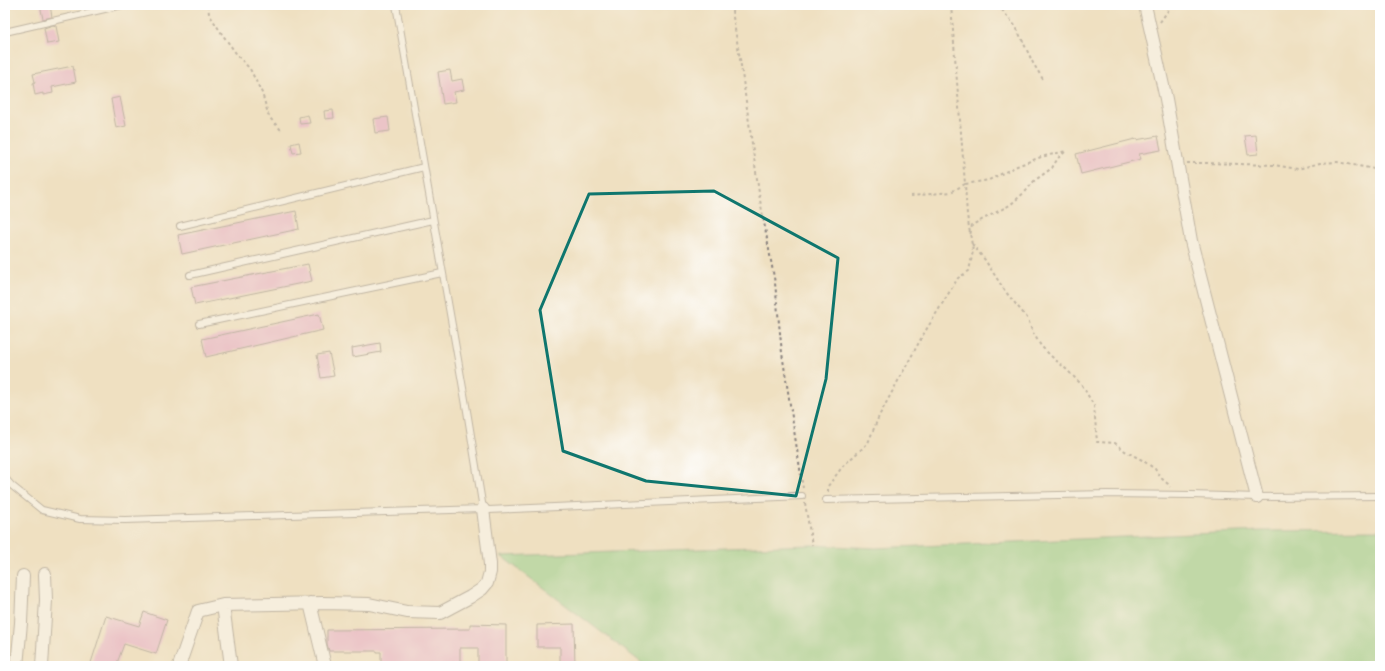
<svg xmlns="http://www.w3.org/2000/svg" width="1385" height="671" viewBox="0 0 1385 671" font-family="'Libre Caslon Text',serif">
<rect width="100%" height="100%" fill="#fff"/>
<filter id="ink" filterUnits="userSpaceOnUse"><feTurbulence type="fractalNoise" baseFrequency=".025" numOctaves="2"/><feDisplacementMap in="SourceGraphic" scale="8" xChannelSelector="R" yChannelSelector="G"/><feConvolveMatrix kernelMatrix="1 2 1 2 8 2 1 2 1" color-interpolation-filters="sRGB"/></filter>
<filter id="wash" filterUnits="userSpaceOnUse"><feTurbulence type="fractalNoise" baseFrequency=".012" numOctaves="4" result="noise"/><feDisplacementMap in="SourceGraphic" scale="16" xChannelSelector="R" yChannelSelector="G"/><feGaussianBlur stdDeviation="0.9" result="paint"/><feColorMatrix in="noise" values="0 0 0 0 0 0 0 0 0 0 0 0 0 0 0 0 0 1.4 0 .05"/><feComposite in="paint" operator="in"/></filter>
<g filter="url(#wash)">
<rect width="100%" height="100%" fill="#efe0c1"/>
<path fill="#8acf88" stroke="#567862" d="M1380 530V666H646L501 556 812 545 875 548 1261 531Z"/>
<g id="blocks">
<path fill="#e7a3cf" d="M40 5H50L52 17 43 19Z
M53 25 56 26 59 42 47 44 44 28Z
M73 66 76 82 52 87 53 93 43 95V93L35 95 33 83 35 82 33 74Z
M450 70 452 81 462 79 464 90 454 92 456 102 443 104 438 72Z
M120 97 126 126 116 128 111 99Z
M333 110 334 118 325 119 324 111Z
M308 115 310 123 300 124 299 117Z
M388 117 390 131 375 133 373 119Z
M1256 135 1258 154 1248 155 1245 136Z
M1158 136 1161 150 1139 154 1141 159 1081 174 1076 154 1135 139 1136 140Z
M299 142 301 152 293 153 291 144Z
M296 211 299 229 182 254 178 235Z
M308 264 312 281 195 305 191 287Z
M319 314 323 330 206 357 202 339Z
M380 343 381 352 353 357 352 348Z
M329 353 334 376 321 378 317 355Z
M144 612 167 620 156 654 124 644 116 666H90L106 616 139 626Z
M470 624 506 625V666H478V648H460V666H381V652H377V651H329L327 644V630L470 629Z
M574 624 575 666H560V647H537V625Z"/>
</g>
</g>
<g filter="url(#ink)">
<use href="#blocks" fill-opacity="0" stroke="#88817e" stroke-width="1"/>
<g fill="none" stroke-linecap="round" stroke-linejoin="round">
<defs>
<path id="lane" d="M396 5 467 411 483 509
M5 32 122 5
M180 226 424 167
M190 275 433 220
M199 324 442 273
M5 478 11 485 42 510 80 519 125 520 483 509 489 510 802 496
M826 500 1107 494 1192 495 1257 497 1380 496"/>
<path id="street" d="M1145 5 1166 99 1191 241 1257 497
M310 603 325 666
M223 605 231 666
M17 666 21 623 23 576
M42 666 46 600 45 574
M179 666 198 611 223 605 323 603 369 604 407 612 440 613 470 597 482 589 487 583 490 572V564L483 509"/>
</defs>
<use href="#lane" stroke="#88817e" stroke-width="8"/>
<use href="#street" stroke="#88817e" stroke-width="14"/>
<path stroke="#88817e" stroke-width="2" stroke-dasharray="3 3" stroke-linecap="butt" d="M208 5 209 14 222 34 238 56 250 69 262 93 269 117 282 131
M731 5 740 59 760 200 775 283 782 353 803 488
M951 5 965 184 989 180 1017 166 1041 157 1066 151 1058 158 1052 168 1034 181 1026 191 1010 205 972 225 970 236
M998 5 1016 27 1033 63 1044 81
M1160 22 1172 5
M1187 163H1205L1274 165 1298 169 1320 163 1337 162 1380 170
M972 244 985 260 1005 291 1028 319 1032 331 1041 346 1051 356 1066 369 1082 385 1094 406 1097 442 1115 443 1125 451 1142 460 1155 469 1161 478 1168 484 1170 487
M828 492V486L843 466 868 443 879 416 923 335 958 278 969 271 973 251 967 215 965 184 951 192 911 196
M805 503 812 545"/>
<use href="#lane" stroke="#fff" stroke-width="6"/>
<use href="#street" stroke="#fff" stroke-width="12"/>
</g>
</g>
<path d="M0 0H1385V671H0ZM714 191 838 258 826 379 796 496 646 481 563 451 540 310 589 194Z" fill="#efe0c1" fill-opacity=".55" fill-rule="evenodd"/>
<path fill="none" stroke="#0f766e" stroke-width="3" stroke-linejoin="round" d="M714 191 838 258 826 379 796 496 646 481 563 451 540 310 589 194Z"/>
<rect width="1385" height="671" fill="none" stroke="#fff" stroke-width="20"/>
</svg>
